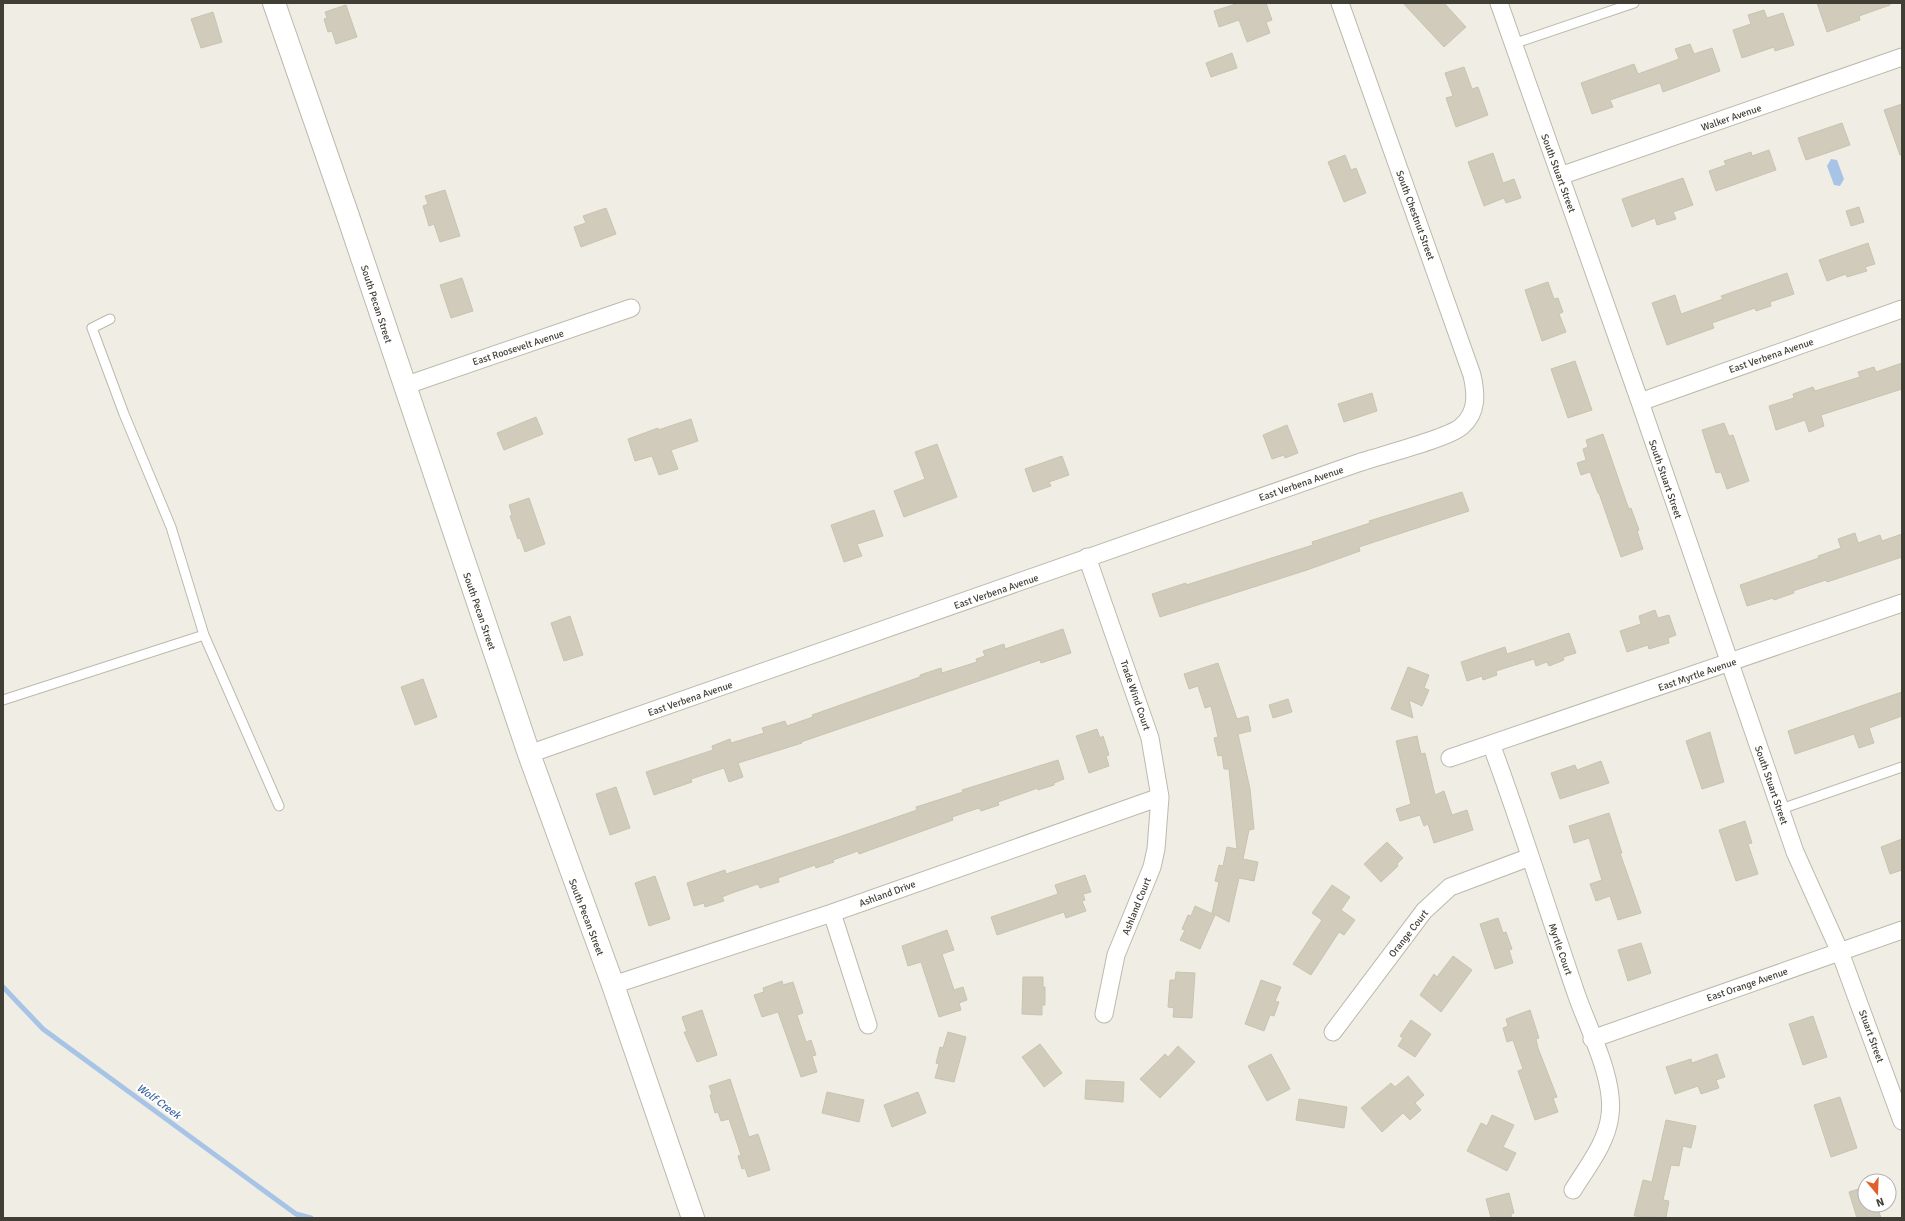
<svg xmlns="http://www.w3.org/2000/svg" width="1905" height="1221" viewBox="0 0 1905 1221" font-family="Signika,sans-serif">
<rect width="100%" height="100%" fill="#f0eee4"/>
<path fill="#a7c4e6" d="M1831 159 1837 160 1844 179 1840 186 1834 185 1827 166Z"/>
<g fill="none" stroke-linecap="round" stroke-linejoin="round">
<path stroke="#a7c4e6" stroke-width="5" d="M3 987 43 1029 296 1214 311 1218"/>
</g>
<path fill="#d0cbbb" stroke="#cac3af" d="M1239 3H1266L1272 20 1266 22 1270 33 1247 42 1239 20 1219 27 1214 11Z
M1403 3H1444L1466 27 1444 47Z
M1817 3H1890V5L1859 16 1860 20 1827 32Z
M346 5 357 37 336 44 332 31 328 32 324 19 327 18 325 12Z
M1764 10 1767 18 1783 13 1794 45 1775 51 1774 47 1742 58 1733 30 1751 24 1748 15Z
M213 12 222 42 201 48 191 19Z
M1690 44 1694 54 1712 48 1720 71 1663 92 1660 83 1610 100 1613 107 1592 114 1581 83 1634 64 1638 74 1679 59 1675 49Z
M1232 53 1237 68 1211 77 1206 63Z
M1464 67 1472 89 1478 87 1488 115 1456 127 1446 98 1453 96 1445 73Z
M1902 104V155H1900L1884 110Z
M1842 123 1850 145 1806 160 1798 138Z
M1769 150 1776 170 1716 191 1709 171 1726 165 1724 161 1751 152 1752 156Z
M1493 153 1503 183 1514 179 1521 198 1506 203 1504 198 1484 206 1468 162Z
M1345 155 1351 170 1356 168 1366 193 1344 202 1328 162Z
M1683 178 1693 205 1673 212 1676 219 1657 225 1655 218 1632 227 1622 199Z
M445 190 460 236 440 242 434 224 429 226 423 206 428 204 425 196Z
M1859 207 1864 222 1851 226 1846 211Z
M606 208 616 234 581 247 574 227 586 223 583 216Z
M1868 243 1875 264 1865 267 1867 271 1847 277 1846 274 1827 281 1819 260Z
M1787 273 1794 294 1770 302 1771 306 1756 311 1755 308 1712 323 1714 328 1667 345 1652 303 1675 295 1681 314 1723 299 1721 296Z
M462 278 473 311 451 318 440 285Z
M1548 282 1554 299 1558 298 1563 312 1559 314 1566 332 1542 341 1525 290Z
M1575 361 1592 410 1568 418 1551 369Z
M1902 363V389L1821 415 1824 426 1809 432 1805 420 1776 430 1769 406 1794 398 1793 394 1813 387 1815 391 1860 377 1858 372 1874 367 1876 372Z
M1372 393 1377 411 1344 422 1338 404Z
M536 417 543 434 504 450 497 433Z
M691 419 698 441 671 450 678 469 659 475 652 456 635 461 628 439 658 428V430Z
M1724 423 1729 436 1733 435 1749 481 1727 489 1721 472 1716 473 1702 430Z
M1287 425 1298 453 1285 458 1284 455 1272 459 1263 435Z
M1603 434 1627 504 1629 509 1631 508 1639 530 1637 531 1643 549 1621 557 1599 493H1598L1590 472 1581 475 1577 463 1586 460 1583 449 1588 447 1586 440Z
M937 444 957 497 904 517 894 491 925 479 915 452Z
M1062 456 1069 475 1049 482 1051 486 1033 492 1025 469Z
M1462 492 1469 511 1359 547 1360 551 1307 570 1160 617 1152 594 1186 583V585L1313 545 1312 542 1370 523 1369 521Z
M529 498 545 544 525 552 520 538 518 539 510 516 512 515 509 505Z
M874 510 883 536 857 544 862 556 844 562 831 525Z
M1855 533 1858 543 1880 535 1882 541 1902 534V557L1827 582 1826 580 1793 591 1794 593 1774 600 1773 598 1747 606 1740 585 1819 558 1818 556 1841 548 1838 539Z
M1655 610 1658 618 1669 615 1676 635 1668 638 1669 643 1649 649 1648 645 1627 652 1620 631 1641 624 1639 616Z
M570 616 583 655 564 661 551 623Z
M1063 629 1071 653 1041 663 1040 660 801 742 802 743 738 763 743 777 729 782 724 768 691 779 692 782 654 795 646 772 713 750 712 746 730 739 731 743 764 733 762 728 785 721 787 726 813 717 812 715 920 677V675L941 668 942 673 977 662 976 659 985 656 983 651 1004 644 1005 649Z
M1569 633 1576 653 1563 657 1564 660 1549 666 1547 662 1536 666 1534 659 1496 671 1497 675 1483 680 1482 676 1467 681 1461 662 1505 647 1507 654Z
M1218 663 1237 719 1248 716 1251 731 1238 734 1250 789 1254 829 1249 830 1243 859 1258 862 1254 881 1239 878 1229 922 1212 913 1219 882 1215 881 1219 865 1223 866 1227 847 1237 849 1229 769H1224L1222 755 1218 756 1214 738 1218 737 1211 706 1205 708 1198 686 1189 689 1184 674Z
M1408 667 1429 675 1424 688 1429 690 1422 706 1409 700 1413 718 1391 709Z
M423 679 437 717 415 725 401 687Z
M1902 692V716L1869 728 1874 743 1859 748 1854 734 1795 754 1788 731Z
M1288 699 1292 712 1273 718 1269 705Z
M1097 729 1100 738 1103 736 1109 755 1106 756 1109 766 1089 773 1076 736Z
M1710 732 1724 782 1702 789 1686 741Z
M1417 736 1421 754 1425 753 1435 795 1444 791 1452 815 1467 810 1473 830 1434 843 1428 824 1424 826 1420 815 1400 821 1396 809 1411 804 1396 741Z
M1058 760 1064 779 1054 783V785L1038 790V788L998 802 999 805 981 811 979 808 952 817 953 820 859 854 858 851 833 860 834 862 816 868 815 865 778 878 779 882 760 888 758 884 732 893 722 897 724 901 705 907 704 903 694 906 687 883 725 870 726 874 836 838 917 810 916 807 963 792 962 790Z
M1601 761 1609 783 1560 799 1551 773 1575 765 1577 770Z
M616 787 630 828 610 835 596 794Z
M1609 813 1622 853H1620L1641 913 1618 920 1610 896 1596 901 1590 884 1602 880 1589 838 1574 843 1569 826Z
M1745 821 1752 843 1748 844 1758 874 1736 881 1719 830Z
M1902 839V870L1890 874 1881 847Z
M1387 842 1403 858 1397 864 1398 866 1381 882 1364 864Z
M1085 875 1091 892 1083 894 1085 900 1082 901 1086 911 1066 918 1064 912 997 935 991 917 1058 894 1055 885Z
M655 876 670 919 649 926 635 883Z
M1332 885 1350 897 1341 910 1355 920 1344 935 1339 932 1311 975 1293 964 1322 920 1312 913Z
M1195 906 1215 915 1200 949 1180 940 1185 930 1182 929 1188 915 1191 916Z
M1498 918 1503 933 1506 932 1512 949 1509 950 1513 963 1495 969 1480 924Z
M947 930 954 950 942 954 954 990 963 987 967 1000 959 1003 961 1010 939 1017 921 962 908 966 902 946Z
M1641 943 1651 973 1628 981 1618 950Z
M1453 956 1472 970 1441 1012 1420 995 1434 974 1437 977Z
M1176 972 1195 973 1192 1018 1173 1017 1174 1008 1168 1007 1170 980H1175Z
M1023 977H1043V987H1045V1005H1042V1015L1022 1014Z
M1261 980 1281 987 1275 1001 1279 1002 1274 1016 1270 1015 1264 1031 1245 1024Z
M782 981 783 985 793 982 803 1013 797 1015 806 1042 811 1040 816 1055 812 1056 817 1072 801 1077 778 1012 762 1017 754 995 764 992 763 988Z
M702 1010 717 1055 697 1062 684 1032H687L682 1017Z
M1530 1010 1539 1038 1536 1039 1538 1048 1557 1097 1553 1098 1558 1112 1535 1120 1518 1071 1523 1069 1513 1040 1507 1042 1503 1028 1508 1026 1506 1019Z
M1813 1016 1827 1057 1803 1065 1789 1024Z
M1411 1020 1431 1034 1415 1057 1398 1046 1403 1038 1400 1036Z
M948 1032 966 1037 954 1082 935 1078 939 1064 936 1063 940 1047 943 1048Z
M1040 1044 1062 1073 1044 1087 1022 1057Z
M1178 1046 1195 1062 1160 1098 1140 1079 1165 1054 1168 1057Z
M1271 1054 1290 1089 1267 1101 1248 1066Z
M1717 1054 1725 1077 1716 1080 1719 1088 1701 1094 1698 1086 1675 1094 1666 1067 1691 1059 1692 1063Z
M1408 1076 1424 1095 1415 1103 1421 1110 1410 1120 1403 1113 1382 1132 1361 1108 1391 1083 1395 1087Z
M730 1079 749 1137 758 1134 770 1170 748 1177 745 1168 742 1169 738 1156 741 1155 729 1119 721 1121 718 1112 715 1113 710 1095 712 1094 709 1086Z
M1086 1080 1124 1082 1123 1102 1085 1099Z
M827 1092 864 1100 859 1122 822 1113Z
M918 1092 926 1113 892 1127 884 1105Z
M1840 1097 1857 1148 1831 1157 1814 1105Z
M1299 1099 1347 1107 1344 1128 1296 1120Z
M1492 1115 1514 1125 1503 1147 1516 1153 1507 1171 1467 1151 1481 1123 1487 1126Z
M1666 1120 1696 1126 1691 1148 1683 1146 1679 1166 1671 1165 1663 1200 1669 1201 1666 1218 1634 1216 1643 1180 1652 1182Z
M1865 1187V1205H1877L1881 1218H1857L1849 1192Z
M1509 1193 1514 1213 1511 1214 1512 1218H1491L1486 1199Z"/>
<g fill="none" stroke-linecap="round" stroke-linejoin="round">
<defs>
<path id="service" d="M1513 44 1634 3
M110 319 92 328 124 414 171 527 204 635 279 806
M3 700 204 635
M1781 809 1902 767"/>
<path id="minor" d="M1499 3 1640 402 1795 852 1840 952 1902 1121
M1560 176 1902 57
M404 386 631 308
M1640 402 1902 309
M1087 557 1150 738 1160 797 1156 849 1152 867 1116 955 1104 1014
M1491 744C1522 827 1548 912 1577 996 1589 1030 1615 1080 1610 1115 1607 1143 1587 1167 1573 1190
M529 754 1358 463C1378 456 1450 438 1462 426 1478 412 1476 393 1472 375L1340 3
M1450 758 1902 603
M832 913 868 1025
M613 985 832 913 1160 797
M1333 1032 1424 911 1450 887 1530 857
M1592 1039 1902 930"/>
<path id="tertiary" d="M274 3 348 216 529 754 613 985 693 1218"/>
</defs>
<use href="#service" stroke="#bdb9ab" stroke-width="11"/>
<use href="#minor" stroke="#bdb9ab" stroke-width="19"/>
<use href="#tertiary" stroke="#bdb9ab" stroke-width="24"/>
<use href="#service" stroke="#fff" stroke-width="9"/>
<use href="#minor" stroke="#fff" stroke-width="17"/>
<use href="#tertiary" stroke="#fff" stroke-width="22"/>
</g>
<g text-anchor="middle" stroke-width="4" stroke-linejoin="round" paint-order="stroke">
<g font-size="10" fill="#413e35" stroke="#fff">
<text transform="translate(1731 117) rotate(-19)" y="4">Walker Avenue</text>
<text transform="translate(1559 173) rotate(70)" y="4">South Stuart Street</text>
<text transform="translate(1416 215) rotate(70)" y="4">South Chestnut Street</text>
<text transform="translate(377 304) rotate(72)" y="4">South Pecan Street</text>
<text transform="translate(518 347) rotate(-18)" y="4">East Roosevelt Avenue</text>
<text transform="translate(1771 355) rotate(-19)" y="4">East Verbena Avenue</text>
<text transform="translate(1666 479) rotate(71)" y="4">South Stuart Street</text>
<text transform="translate(1301 483) rotate(-19)" y="4">East Verbena Avenue</text>
<text transform="translate(996 591) rotate(-19)" y="4">East Verbena Avenue</text>
<text transform="translate(480 611) rotate(71)" y="4">South Pecan Street</text>
<text transform="translate(1697 674) rotate(-19)" y="4">East Myrtle Avenue</text>
<text transform="translate(1136 695) rotate(71)" y="4">Trade Wind Court</text>
<text transform="translate(690 698) rotate(-19)" y="4">East Verbena Avenue</text>
<text transform="translate(1772 785) rotate(71)" y="4">South Stuart Street</text>
<text transform="translate(887 893) rotate(-20)" y="4">Ashland Drive</text>
<text transform="translate(1136 906) rotate(-68)" y="4">Ashland Court</text>
<text transform="translate(587 917) rotate(69)" y="4">South Pecan Street</text>
<text transform="translate(1408 933) rotate(-52)" y="4">Orange Court</text>
<text transform="translate(1561 949) rotate(71)" y="4">Myrtle Court</text>
<text transform="translate(1747 984) rotate(-19)" y="4">East Orange Avenue</text>
<text transform="translate(1872 1036) rotate(70)" y="4">Stuart Street</text>
</g>
<g font-size="11" font-style="italic" fill="#3c68a0" stroke="#fff">
<text transform="translate(159 1101) rotate(36)" y="4">Wolf Creek</text>
</g>
</g>
<rect width="1905" height="1221" fill="none" stroke="#413e35" stroke-width="8"/>
<g transform="translate(1877 1193) rotate(161)"><circle r="19" fill="#ffffff" stroke="#b3b2ae"/>
<path d="M0-3L7 15L0 10L-7 15Z" fill="#e05f2b"/>
<text y="-6" font-size="11" font-weight="bold" text-anchor="middle" fill="#413e35">N</text>
</g>
</svg>
